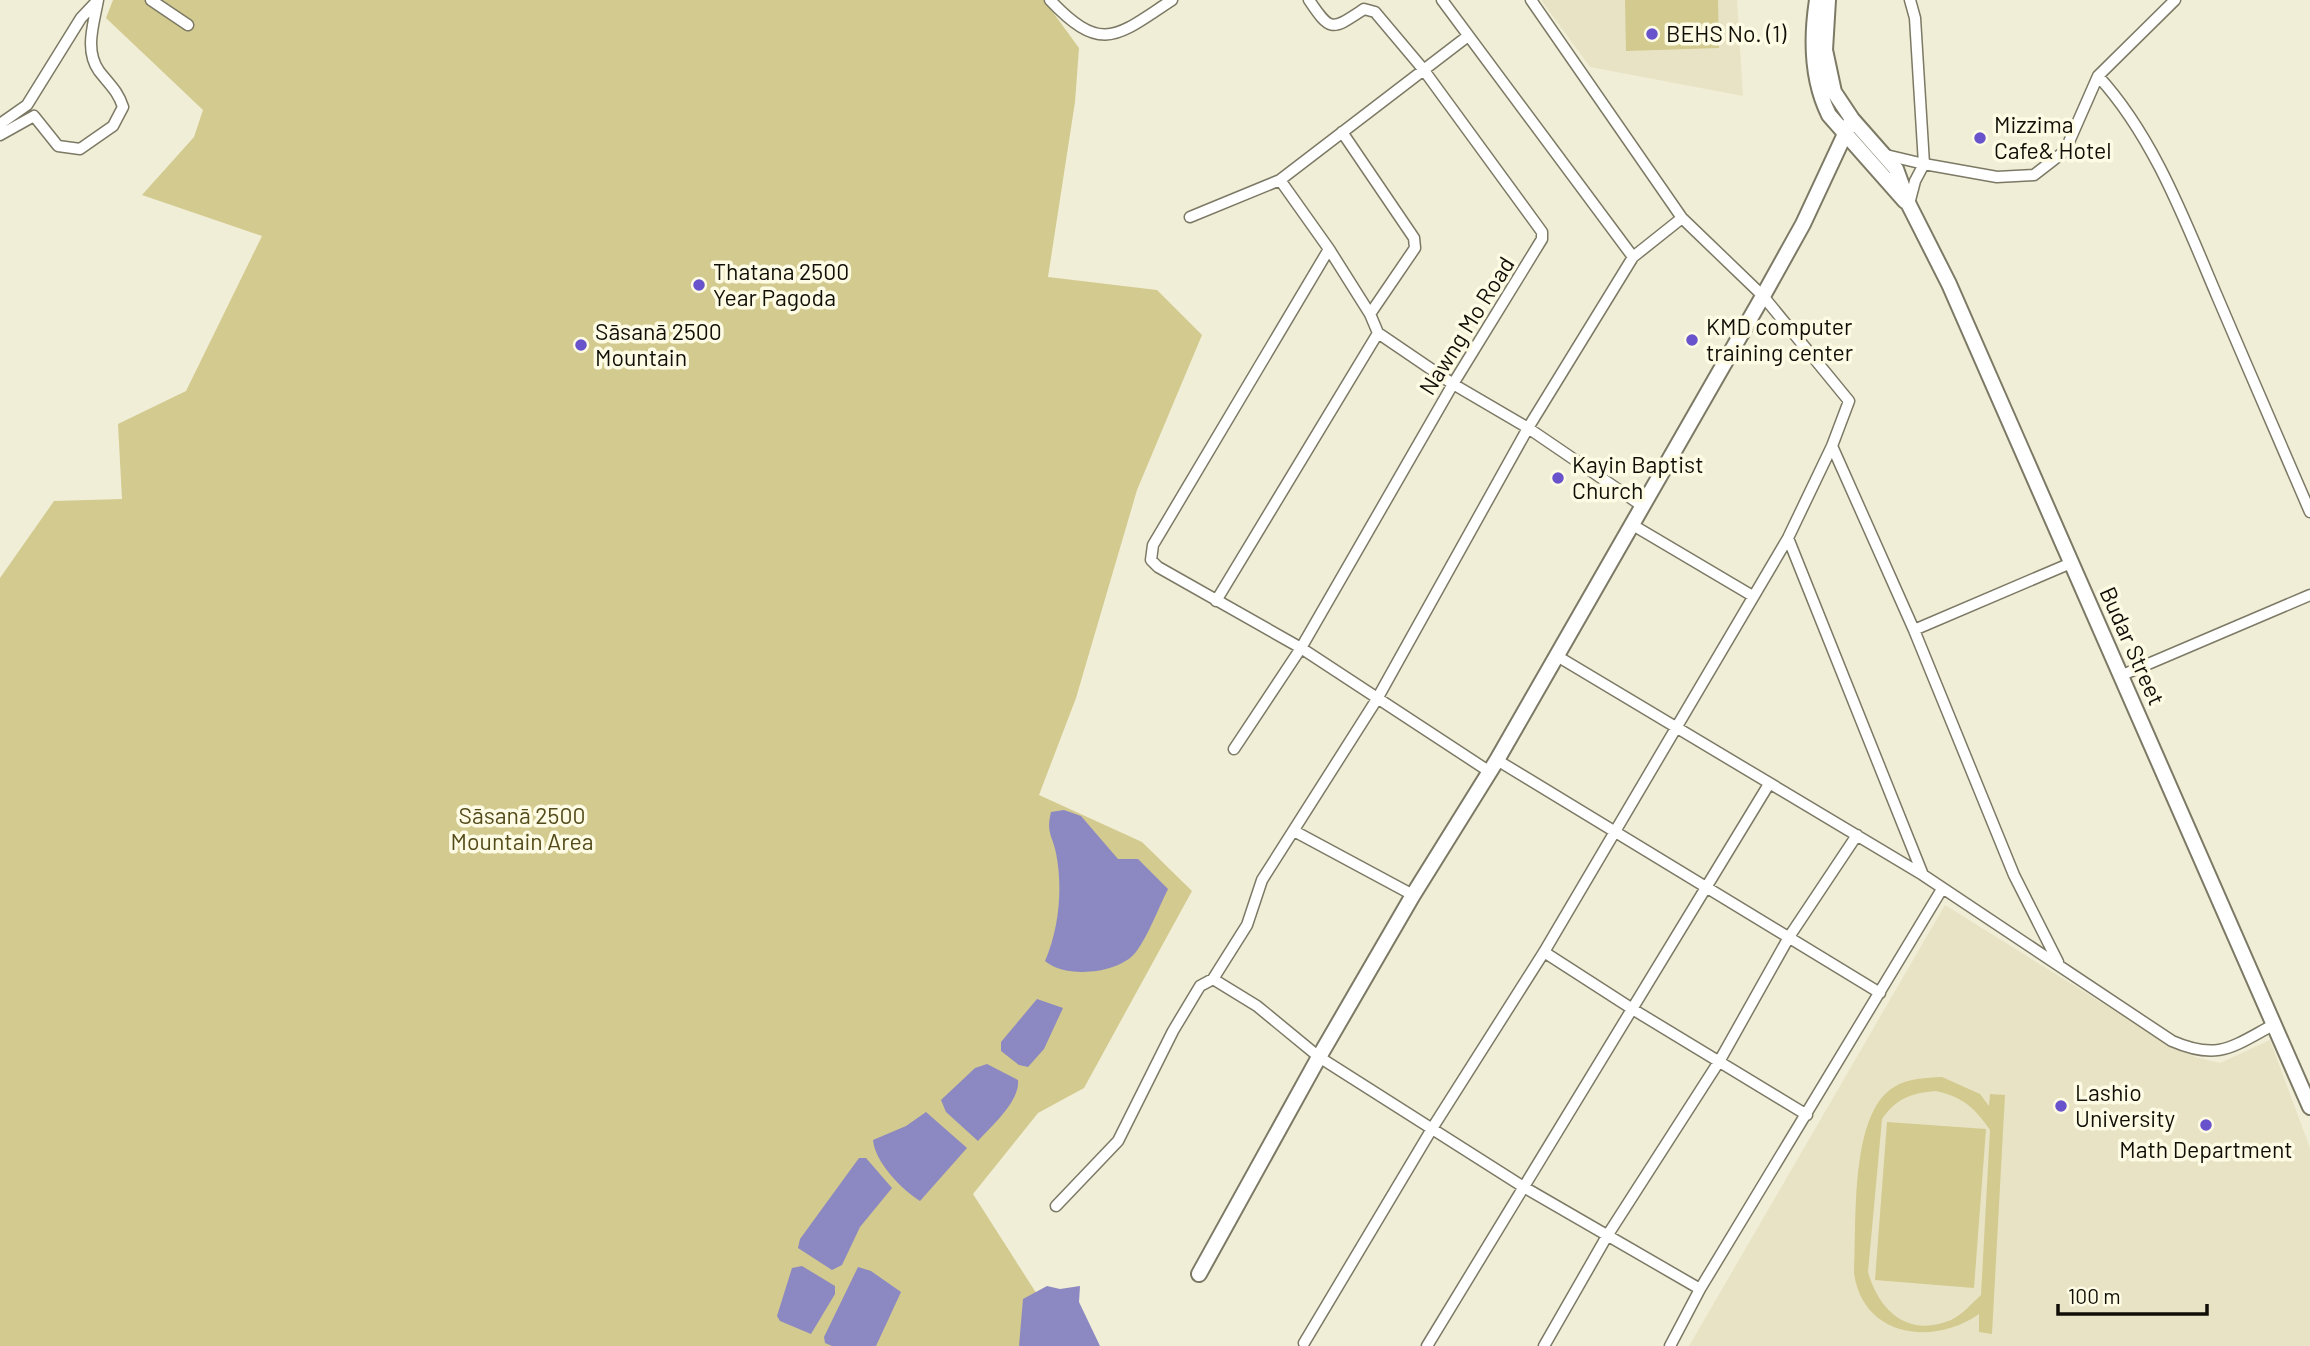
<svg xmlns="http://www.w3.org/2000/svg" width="2310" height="1346" viewBox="0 0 2310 1346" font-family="Barlow,sans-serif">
<rect width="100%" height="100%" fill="#f1eed7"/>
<path fill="#e8e3c5" d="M1541 0H1737L1743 96 1590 67Z
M1945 905 2171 1046 2195 1057 2220 1063 2270 1040 2310 1148V1346H1689Z"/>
<path fill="#d3ca8f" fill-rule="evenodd" d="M113 0H1044L1079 48 1075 102 1048 277 1157 290 1202 335 1137 490 1076 698 1039 795 1142 842 1192 891 1084 1088 1038 1113 973 1194 1070 1346H0V578L54 501 122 499 118 424 186 391 262 236 142 195 194 137 203 110 106 18Z
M1625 0H1718L1719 48 1626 51Z
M1942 1077 1980 1094 1989 1106 1990 1094 2005 1095 1992 1334 1979 1332V1314C1934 1346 1863 1338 1854 1273 1857 1224 1849 1114 1894 1087 1908 1078 1926 1078 1942 1077ZM1936 1091C1963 1097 1975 1108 1990 1130L1981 1295C1972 1303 1962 1315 1951 1320 1908 1338 1879 1311 1868 1272L1882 1119C1897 1098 1911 1093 1936 1091Z
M1887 1122 1986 1129 1974 1288 1875 1280Z"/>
<path fill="#8c88c1" d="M1064 810 1081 816 1118 859H1138L1168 889C1158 909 1149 934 1136 952 1119 974 1065 979 1045 961 1059 929 1063 888 1056 853 1052 834 1046 833 1051 812Z
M1037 999 1063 1008 1044 1049 1028 1067 1019 1065 1001 1051V1042Z
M987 1064 1018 1080C1020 1102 991 1126 978 1141L946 1112 941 1100 975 1068Z
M926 1112 967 1148 920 1201C901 1189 875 1162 873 1140L906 1126Z
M859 1158H866L892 1188 860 1227 842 1265 832 1270 798 1248 800 1239Z
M802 1266 835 1286V1294L811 1334 780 1321 777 1316 792 1268Z
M858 1267 871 1271 901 1292 876 1346H832L825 1343 824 1337Z
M1047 1286 1060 1289 1080 1286 1079 1302 1100 1346H1019L1023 1299Z"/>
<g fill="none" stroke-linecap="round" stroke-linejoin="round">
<defs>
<path id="street" d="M151 0 188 25
M1050 0C1102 55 1117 36 1172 0
M1910 0 1915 18 1924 164 1997 177 2034 175 2065 151 2098 76 2175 0
M2098 76C2154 137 2185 221 2217 296 2248 368 2279 441 2310 512
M0 124 27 105 81 18 97 1
M1342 132 1414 238 1415 248 1370 314
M0 135 34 116 58 146 80 149 113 126 123 107C118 91 109 84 99 71 84 50 94 23 98 0
M1886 155 1924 164 1915 181 1909 204
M1280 180 1329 249 1370 314 1378 333 1453 384 1528 428 1641 505
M1190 217 1280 180 1468 36
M1329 249 1153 545 1151 560 1158 567 1301 648 1490 772
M1633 257 1682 218
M1832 446 1914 630 2014 875 2058 962
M1631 524 1751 595
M1788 538 1923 875
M1216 601 1378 333
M1914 630 2071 563
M1557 656 1923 875 2172 1041C2218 1061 2232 1047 2273 1025
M2120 676 2310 595
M1234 749 1301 648 1453 384 1542 239V232L1423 69 1375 12 1364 9C1332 30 1331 33 1309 0
M1497 760 1880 993
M1294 831 1413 895
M1544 952 1634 1010 1807 1115
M1213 979 1257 1006 1319 1057 1522 1186 1700 1289 1942 889
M1056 1206 1118 1141 1173 1031 1200 986 1213 979 1247 925 1262 880 1377 699 1528 428 1633 257 1442 0
M1304 1343 1433 1127 1544 952 1788 538 1832 446 1849 401 1763 296 1682 218 1531 0
M1427 1346 1769 784
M1544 1346 1607 1236 1720 1060 1789 937 1857 835
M1670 1346 1700 1289"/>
<path id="secondary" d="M1817 0C1811 39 1811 79 1829 115L1905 201
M1828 0 1825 50 1834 92 1852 119 1896 169 1909 205 1949 284 2310 1107
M1199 1274 1319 1057 1413 895 1497 760 1763 296 1803 224 1852 119"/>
</defs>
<use href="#street" stroke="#7c7965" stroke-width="13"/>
<use href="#secondary" stroke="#7c7965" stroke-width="18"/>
<use href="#street" stroke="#fff" stroke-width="10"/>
<use href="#secondary" stroke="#fff" stroke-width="14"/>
</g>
<g fill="#6953cc" stroke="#fefbe5" stroke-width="2.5">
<circle cx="1652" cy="34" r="7"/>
<circle cx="1980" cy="138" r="7"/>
<circle cx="699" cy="285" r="7"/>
<circle cx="1692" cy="340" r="7"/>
<circle cx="581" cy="345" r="7"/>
<circle cx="1558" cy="478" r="7"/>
<circle cx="2061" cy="1106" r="7"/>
<circle cx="2206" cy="1125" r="7"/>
</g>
<g text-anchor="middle" stroke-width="7" stroke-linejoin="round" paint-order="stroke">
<g font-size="23" fill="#100f07" stroke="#fefbe5" text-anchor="start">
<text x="1666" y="42">BEHS No. (1)</text>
<text x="1994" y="133">Mizzima<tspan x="1994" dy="26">Cafe&amp; Hotel</tspan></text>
<text x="713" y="280">Thatana 2500<tspan x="713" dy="26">Year Pagoda</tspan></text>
<text x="1706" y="335">KMD computer<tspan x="1706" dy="26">training center</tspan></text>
<text x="595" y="340">Sāsanā 2500<tspan x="595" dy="26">Mountain</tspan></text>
<text x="1572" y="473">Kayin Baptist<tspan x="1572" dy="26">Church</tspan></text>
<text x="2075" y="1101">Lashio<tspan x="2075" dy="26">University</tspan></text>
<text x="2206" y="1158" text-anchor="middle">Math Department</text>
</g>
<g font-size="23" fill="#100f07" stroke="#fefbe5">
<text transform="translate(1467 326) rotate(-58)" y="8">Nawng Mo Road</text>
<text transform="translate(2132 646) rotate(66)" y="8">Budar Street</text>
</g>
<g font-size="23" fill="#534b1a" stroke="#fefbe5">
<text x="522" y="824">Sāsanā 2500<tspan x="522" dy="26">Mountain Area</tspan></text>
</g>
</g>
<path d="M2058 1304v10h149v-10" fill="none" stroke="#100f07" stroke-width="3.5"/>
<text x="2068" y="1304" font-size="21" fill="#100f07" stroke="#fefbe5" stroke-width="5" paint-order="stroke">100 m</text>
</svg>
